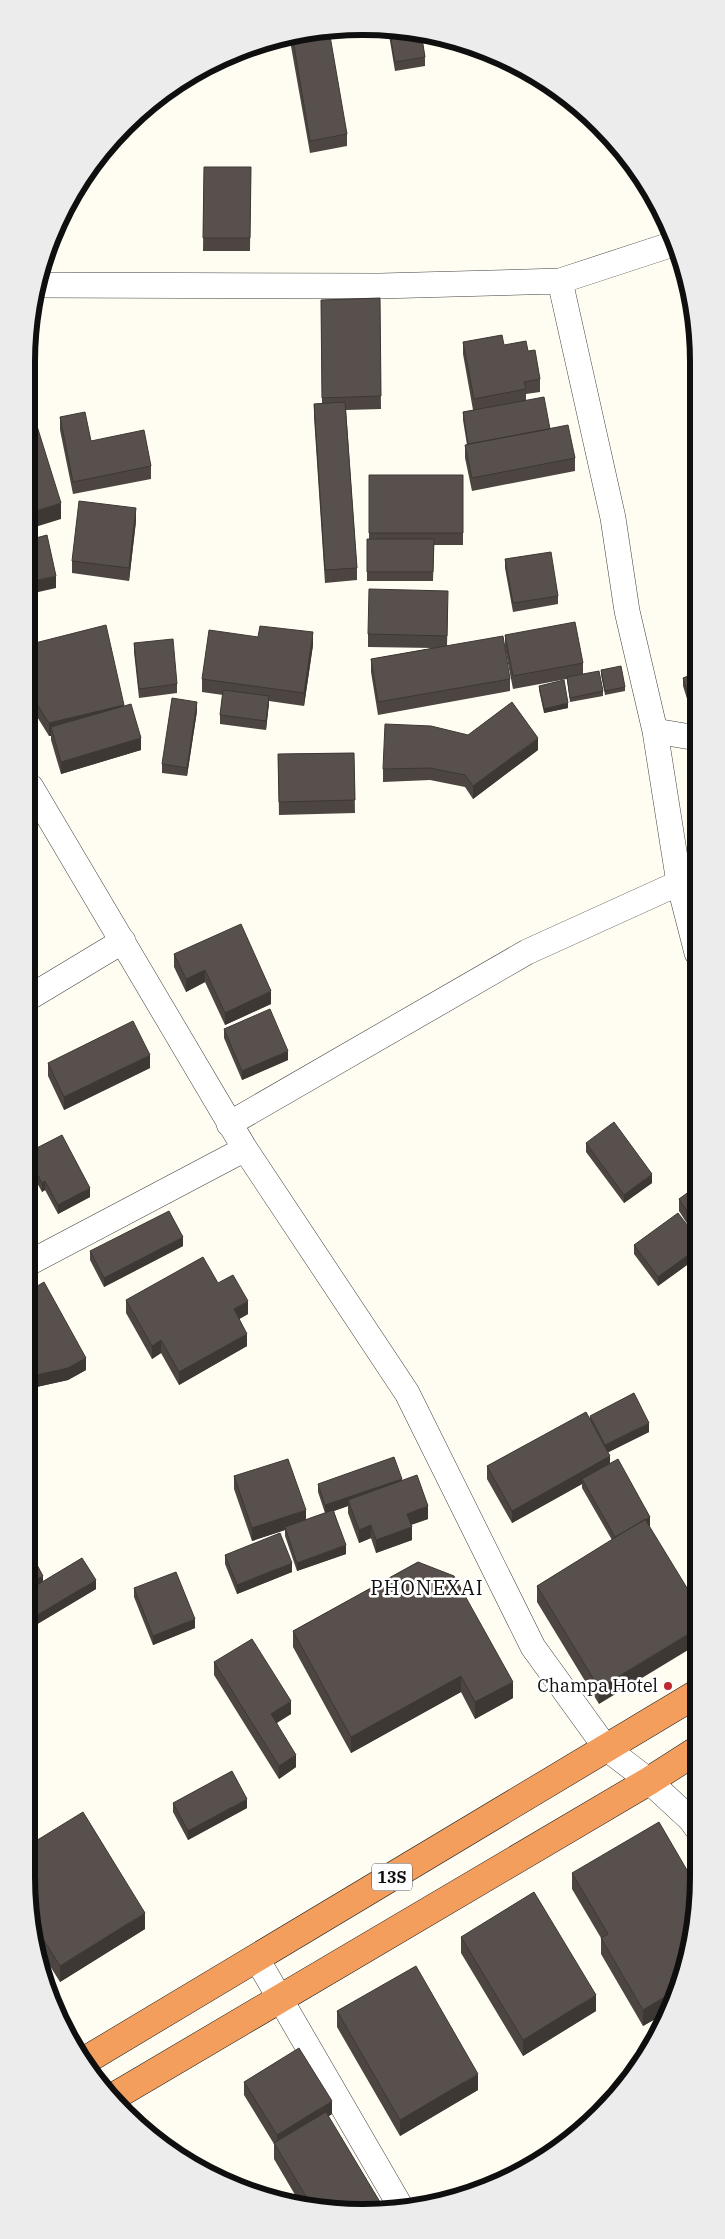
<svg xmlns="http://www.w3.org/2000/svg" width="725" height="2239" viewBox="0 0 725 2239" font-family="'IBM Plex Serif',serif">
<rect width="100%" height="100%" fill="#fffcf2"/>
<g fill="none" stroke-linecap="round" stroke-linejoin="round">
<defs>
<path id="street" d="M560 281 673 244
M36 285 380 286 560 281 613 518 627 611 655 731 679 883
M655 731 697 738
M31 787 245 1149 407 1393 533 1647 606 1748 649 1781 690 1819 699 1831
M30 997 123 941
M229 1124 527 952 679 883 697 953
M29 1263 245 1149
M257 1959 402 2209"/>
<path id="highway" d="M86 2060 698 1693
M110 2099 649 1781 699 1749"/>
</defs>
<use href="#street" stroke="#424242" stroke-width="26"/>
<use href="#highway" stroke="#202020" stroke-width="29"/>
<use href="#street" stroke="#fff" stroke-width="25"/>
<use href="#highway" stroke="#f39e5c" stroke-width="28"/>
</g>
<path fill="#4c4541" d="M388 29 421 32 425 57V66L395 71Z
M297 33 347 134V146L310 153 289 35Z
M204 167H251L250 251H203Z
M380 298 381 409 346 410 357 568V580L325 583 314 417V404L322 403 321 300Z
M463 342 504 345 528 351 540 379V392L526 394V400L575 458V471L472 491 465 458V445H467L463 420V412L473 410 463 354Z
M60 417 91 441 151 466V479L73 494 60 430Z
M369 475H463V545H434L433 581H367V539H369Z
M136 521 129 581 72 573V561Z
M505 559 558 596V604L513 612 505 568Z
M448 604 447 646 510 679V691L378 715 371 672V659L433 648 368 647V634Z
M505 635 583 663V674L603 691V696L570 702 567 679 513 689 505 648Z
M134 643 177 684V693L139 698 134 652Z
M31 644 124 706 141 750 61 774 51 740V736H49L31 707Z
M313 645 304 706 269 701 266 730 220 724V715L223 695 202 692V679Z
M601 670 625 687V691L605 695 601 675Z
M696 673 694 721 683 686V678Z
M539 686 568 708 544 713 539 690Z
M197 711 187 776 162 773V764Z
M538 750 473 799 465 787 430 780 383 782V769Z
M354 753 355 813 279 815 278 754Z
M697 868V891L693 877V869Z
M174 954 271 1004 225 1025 205 982 186 992 174 967Z
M224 1029 288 1060 242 1080 224 1038Z
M48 1063 150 1068 64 1110 48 1076Z
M586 1143 652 1183 624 1203 586 1152Z
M29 1152 90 1197 58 1214 45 1190 42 1192 29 1168Z
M697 1186 698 1257 658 1286 634 1254V1245L697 1239 679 1211V1199Z
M183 1246 104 1287 90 1260V1251Z
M218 1283 248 1314 239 1319 247 1346 179 1385 161 1353 152 1359 126 1313V1300Z
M29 1291 86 1370 68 1380 32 1388 28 1382Z
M590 1416 649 1432 608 1452 610 1463 650 1517 599 1704 537 1602V1586L612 1540 582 1488V1484L512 1523 487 1479V1466L590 1419Z
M234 1476 306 1520 325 1513 318 1492V1484L402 1480 428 1519 411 1525 412 1540 376 1553 371 1538 359 1543 348 1513V1506L334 1511 346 1554 297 1571 285 1536V1530L252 1541 234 1489Z
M28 1548 43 1582 96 1589 34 1626 27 1616Z
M225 1555 292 1572 237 1594 225 1564Z
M418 1562 513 1698 475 1719 461 1692 351 1753 293 1647V1631Z
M134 1588 195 1628 153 1645 134 1597Z
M214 1662 291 1714 277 1723 296 1767 279 1779 214 1675Z
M173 1803 247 1808 188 1840 173 1812Z
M572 1873 673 2005 671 2010 643 2026 601 1954V1938L572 1889Z
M26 1876 145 1929 60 1982 32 1937Z
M461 1937 596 2011 523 2056 461 1953Z
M337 2011 478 2090 400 2136 337 2027Z
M244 2082 332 2114 329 2116 319 2210 301 2205 274 2159V2144L244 2095Z"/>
<path fill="#3e3835" d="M61 503V519L32 528V512Z
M136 508V521L129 581V568Z
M56 576V588L34 593V603H32V581Z
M313 632V645L304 706V693Z
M269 696V704L266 730V721Z
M197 702V711L187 776V768Z
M568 703V708L544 713V709Z
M124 705V717L51 727V736H49V723Z
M697 711V720L694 721V712Z
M141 738V750L61 774V762Z
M538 738V750L473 799V786Z
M205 970V982L186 992V979Z
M271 991V1004L225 1025V1013Z
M288 1051V1060L242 1080V1071Z
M150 1055V1068L64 1110V1097Z
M652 1174V1183L624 1203V1195Z
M45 1181V1190L42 1192V1183Z
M90 1188V1197L58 1214V1205Z
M183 1237V1246L104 1287V1278Z
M698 1248V1257L658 1286V1277Z
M248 1301V1314L234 1322V1309Z
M247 1334V1346L179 1385V1372Z
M161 1340V1353L152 1359V1346Z
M86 1358V1370L68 1380 32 1388V1376Z
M649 1423V1432L605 1454V1445Z
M610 1456V1469L582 1479V1484L512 1523V1511Z
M402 1479V1488L348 1500V1506L325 1514V1505Z
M428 1506V1519L407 1526V1514Z
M306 1510V1523L285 1527V1530L252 1541V1528Z
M650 1517V1526L615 1546V1537Z
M371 1525V1538L359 1543V1530Z
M412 1527V1540L376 1553V1540Z
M346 1545V1554L297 1571V1563Z
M292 1563V1572L237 1594V1585Z
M43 1576V1585L27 1593V1584Z
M96 1580V1589L34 1626V1617Z
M195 1619V1628L153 1645V1636Z
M698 1628V1644L599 1704V1688Z
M461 1676V1692L351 1753V1737Z
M513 1682V1698L475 1719V1702Z
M291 1701V1714L271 1726V1714Z
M296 1755V1767L279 1779V1766Z
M247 1799V1808L188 1840V1831Z
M145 1913V1929L60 1982V1966Z
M678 1989 673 2005 671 2010 643 2026V2010Z
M596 1995V2011L523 2056V2040Z
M58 2008V2016L55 2010Z
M478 2074V2090L400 2136V2120Z
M332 2101V2114L277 2148V2135Z"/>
<path fill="#58504c" stroke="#3e3835" d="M389 29 421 32 425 57 395 62Z
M329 30 347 134 310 141 292 34 297 33Z
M204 167H251L250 238H203Z
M380 298 381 396 322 398 321 300Z
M502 335 504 345 526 341 528 351 535 350 540 379 524 382 526 389 474 399 463 342Z
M544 397 550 429 468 444 463 412Z
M345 402 357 568 325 570 314 404Z
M32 410 61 503 32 512Z
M85 412 91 441 144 430 151 466 73 482 60 417Z
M568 425 575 458 472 478 465 445Z
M369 475H463V533H369Z
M79 501 136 508 129 568 72 561Z
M47 535 56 576 32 581 34 590H32V539Z
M367 539H434L433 572H367Z
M551 552 558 596 513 603 505 559Z
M369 589 448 591 447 636 368 634Z
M575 622 583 663 513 676 505 635Z
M106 625 124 705 49 723 31 695V644Z
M260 626 313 632 304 693 202 679 209 630 258 637Z
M503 636 510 679 378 702 371 659Z
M173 639 177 684 139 689 134 643Z
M621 666 625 687 605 691 601 670Z
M599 671 603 691 570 698 567 677Z
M696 673 697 711 694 712 683 678Z
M564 680 568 703 544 709 539 686Z
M223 690 269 696 266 721 220 715Z
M172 698 197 702 187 768 162 764Z
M512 702 538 738 473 786 465 775 430 768 383 769 385 724 431 726 468 735Z
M131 704 141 738 61 762 51 727Z
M354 753 355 800 279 802 278 754Z
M697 868V882L693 869Z
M241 924 271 991 225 1013 205 970 186 979 174 954Z
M270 1009 288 1051 242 1071 224 1029Z
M133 1021 150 1055 64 1097 48 1063Z
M614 1122 652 1174 624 1195 586 1143Z
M62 1135 90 1188 58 1205 45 1181 42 1183 29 1159V1152Z
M697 1186 698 1227 679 1199Z
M169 1211 183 1237 104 1278 90 1251Z
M678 1213 698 1239V1248L658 1277 634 1245Z
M203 1257 218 1283 233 1275 248 1301 234 1309 247 1334 179 1372 161 1340 152 1346 126 1300Z
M44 1282 86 1358 68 1368 32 1376 28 1370 29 1291Z
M634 1393 649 1423 605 1445 590 1416Z
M586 1412 610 1456 512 1511 487 1466Z
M394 1457 402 1479 325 1505 318 1484Z
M288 1459 306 1510 252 1528 234 1476Z
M618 1459 650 1517 615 1537 582 1479Z
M417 1475 428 1506 407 1514 412 1527 376 1540 371 1525 359 1530 348 1500Z
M333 1510 346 1545 297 1563 285 1527Z
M645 1519 698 1606V1628L599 1688 537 1586Z
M280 1533 292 1563 237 1585 225 1555Z
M28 1548 43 1576 27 1584Z
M82 1558 96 1580 34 1617 27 1607V1591Z
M418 1562 454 1576 513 1682 475 1702 461 1676 351 1737 293 1631Z
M176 1572 195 1619 153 1636 134 1588Z
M252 1639 291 1701 271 1714 296 1755 279 1766 214 1662Z
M232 1771 247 1799 188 1831 173 1803Z
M83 1812 145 1913 60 1966 30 1918 26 1876V1847Z
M659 1822 691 1877 699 1872V1876L692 1942 678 1989 643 2010 601 1938 608 1934 572 1873Z
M534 1892 596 1995 523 2040 461 1937Z
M416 1966 478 2074 400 2120 337 2011Z
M48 1992 58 2008 55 2010 52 2005Z
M299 2048 332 2101 277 2135 244 2082Z
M326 2112 386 2212 319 2210 313 2208 274 2143Z
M572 2138 550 2156 524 2168Z
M167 2146 169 2150 164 2147Z"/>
<circle fill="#bf2731" stroke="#fff" stroke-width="2" cx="668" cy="1686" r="5"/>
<g text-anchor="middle" stroke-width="5" stroke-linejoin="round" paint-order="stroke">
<rect fill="#fff" stroke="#575757" stroke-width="1" x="372" y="1863.5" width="40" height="27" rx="4"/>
<g font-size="16" font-weight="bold" fill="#0f0f0f">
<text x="392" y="1883">13S</text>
</g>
<g font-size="18" fill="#0f0f0f" stroke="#fff" text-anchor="end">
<text x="658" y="1692">Champa Hotel</text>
</g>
<g font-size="20" letter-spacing="1" fill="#0f0f0f" stroke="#fff">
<text x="427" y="1595">PHONEXAI</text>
</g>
</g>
<path d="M0 0H725V2239H0ZM362 35H363A327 327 0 0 1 690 362V1877A327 327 0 0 1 363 2204H362A327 327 0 0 1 35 1877V362A327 327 0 0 1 362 35Z" fill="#ececec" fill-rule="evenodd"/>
<path fill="none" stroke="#0f0f0f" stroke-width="6" d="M362 35H363A327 327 0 0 1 690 362V1877A327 327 0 0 1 363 2204H362A327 327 0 0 1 35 1877V362A327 327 0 0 1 362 35Z"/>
</svg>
